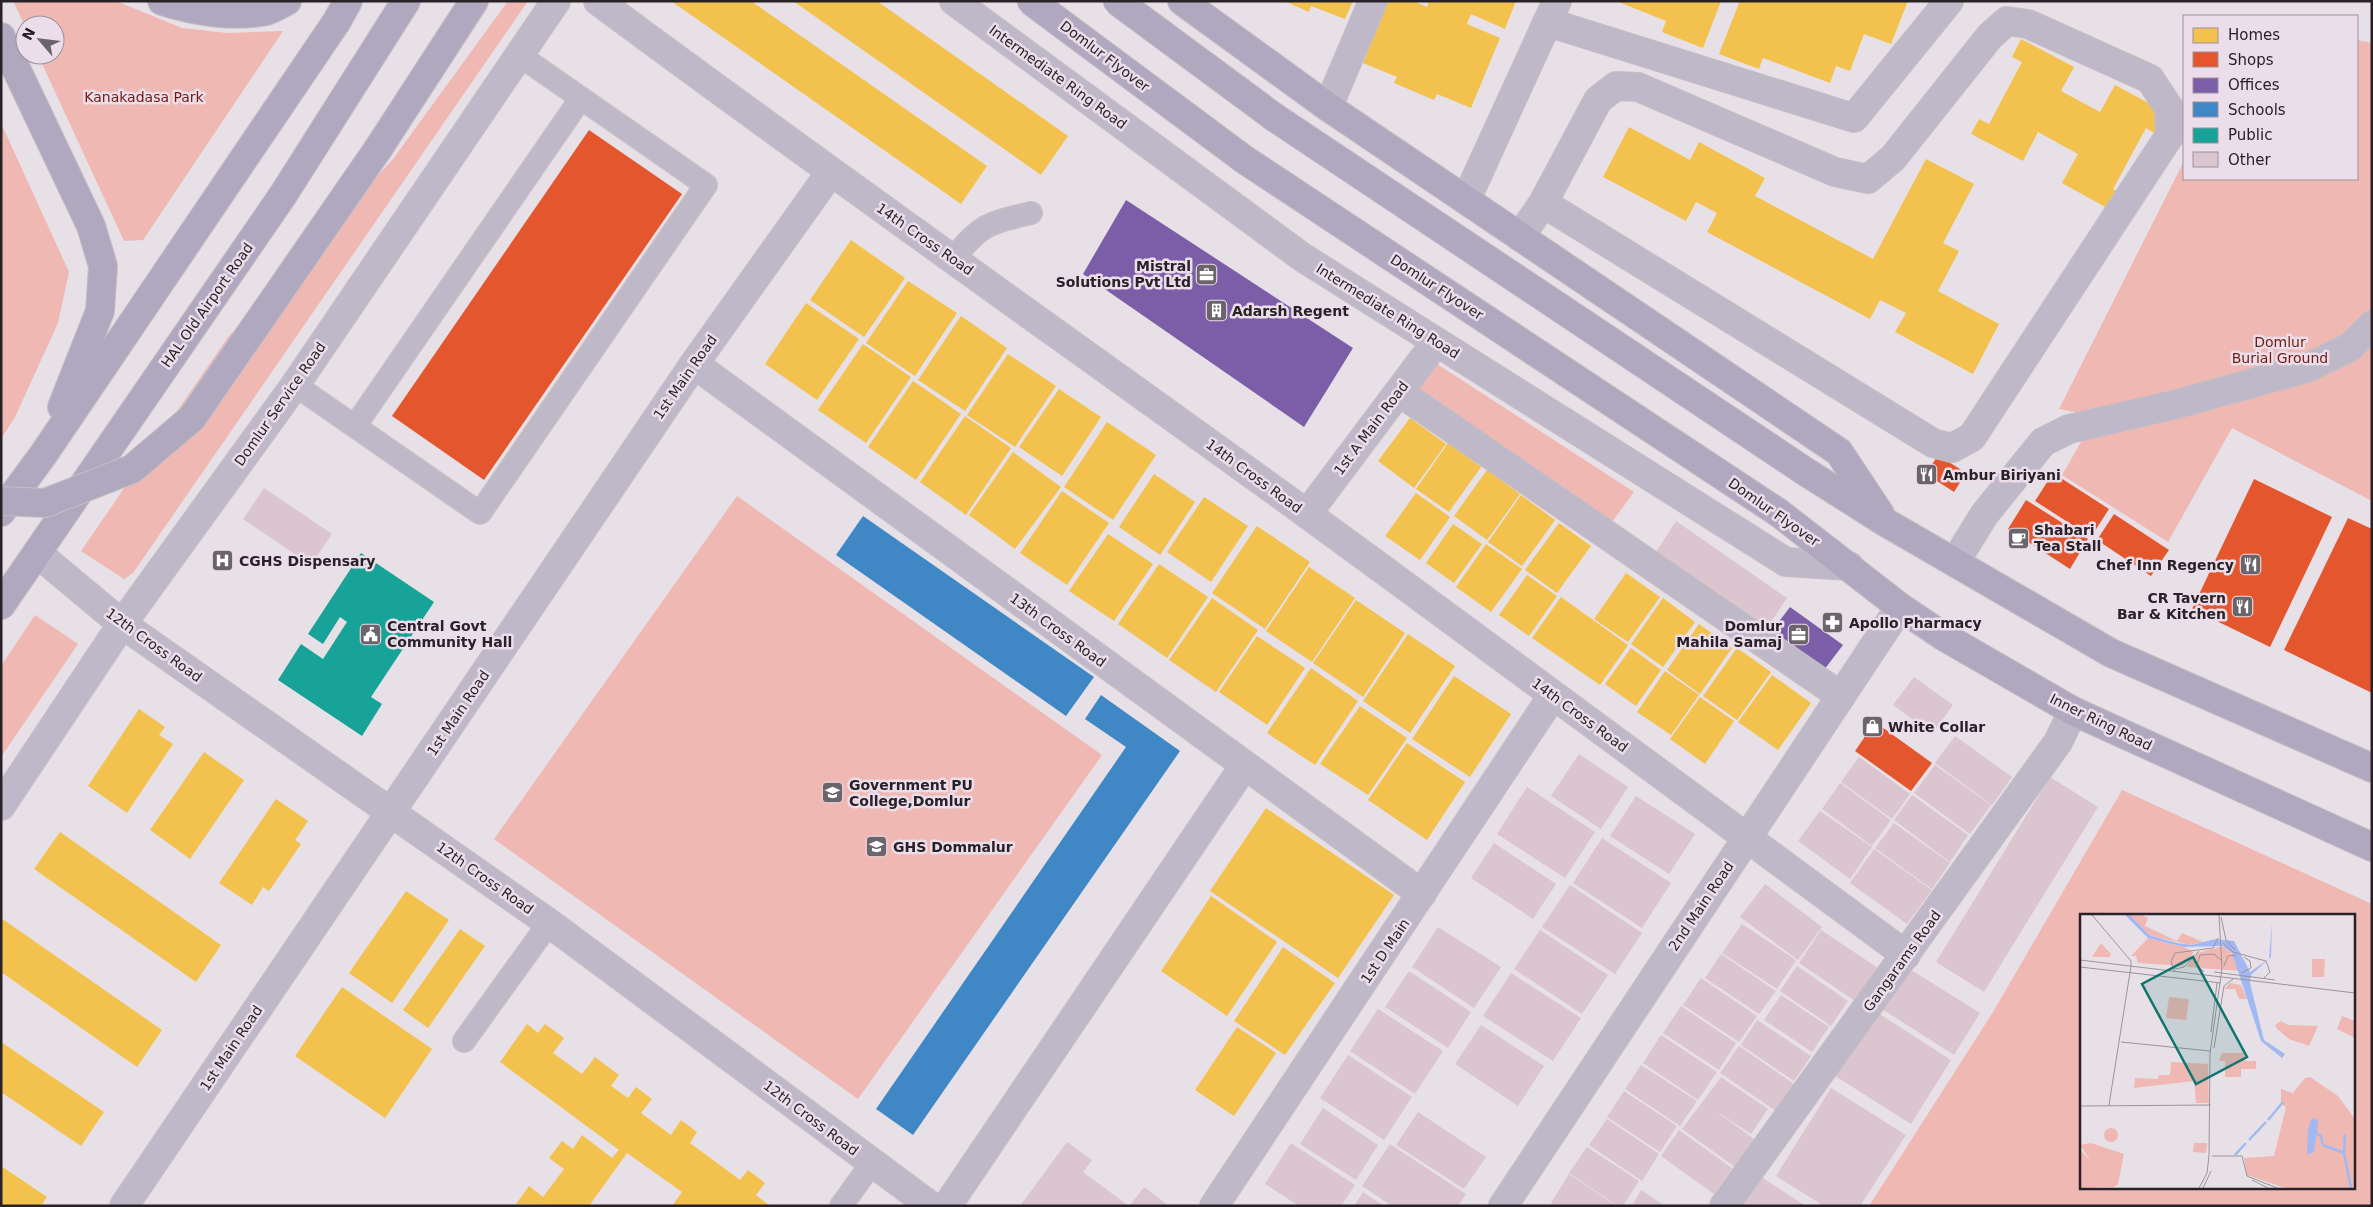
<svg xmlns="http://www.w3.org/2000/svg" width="2373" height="1207" viewBox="0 0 2373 1207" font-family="'DejaVu Sans',sans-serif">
<rect width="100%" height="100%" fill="#e8e0e7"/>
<path fill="#efb8b2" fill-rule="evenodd" d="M13 1H116L182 28 227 33 283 31 143 240 124 241 38 55H55V25L25 26Z
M508 1H528L133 573 124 579 81 551 228 337 393 159Z
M2357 40 2372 43V501L2232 428 2168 542 2062 475 2096 416 2059 409 2184 161V179H2357Z
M1 123 69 272 58 323 15 417 1 439Z
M1437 364 1634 492 1612 522 1415 391Z
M737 496 1102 755 858 1099 494 839Z
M35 615 78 644 1 757V666Z
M2122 790 2372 904V1206H1869L1993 1012ZM2082 916H2354V1188H2082Z"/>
<path fill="#f2c14e" d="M671 1H751L987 166 961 204Z
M793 1H877L1068 136 1041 175Z
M1284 1H1353L1345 19 1311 6 1309 12Z
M1388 1H1413L1427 7 1429 1H1516L1505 29 1471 14 1467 24 1500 38 1471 108 1437 94 1434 100 1394 83 1397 77 1363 63Z
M1616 1H1721L1703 48 1662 32 1666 21Z
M1735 1H1908L1891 44 1864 34 1850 71 1836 66 1830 83 1763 58 1759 69 1719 54 1739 3Z
M2021 39 2074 67 2061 91 2100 112 2115 85 2167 113 2156 134 2146 128 2113 189 2123 194 2114 212 2062 183 2078 154 2038 132 2023 161 1971 134 1979 119 1989 124 2022 62 2012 57Z
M1629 127 1690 160 1699 142 1765 178 1755 196 1873 259 1926 159 1974 184 1943 243 1959 251 1938 291 1999 324 1973 374 1895 332 1906 313 1880 300 1870 319 1707 232 1717 213 1696 202 1686 221 1603 177Z
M851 240 905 278 864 337 810 300Z
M908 281 957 313 915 376 866 343Z
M806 303 859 339 817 400 765 364Z
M961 316 1007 348 965 411 918 380Z
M863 344 911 377 866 443 818 410Z
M1008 354 1056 386 1015 447 967 415Z
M913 381 961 414 916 480 868 447Z
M1059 389 1101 417 1062 476 1019 447Z
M965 416 1011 448 966 515 920 482Z
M1410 418 1446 444 1414 488 1378 461Z
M1107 422 1156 455 1113 520 1064 487Z
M1448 443 1481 467 1449 512 1416 489Z
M1013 452 1061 487 1015 549 969 515Z
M1487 470 1520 494 1487 540 1454 516Z
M1154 474 1195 502 1160 555 1119 527Z
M1062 491 1109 523 1067 585 1020 553Z
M1416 493 1450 517 1420 560 1385 536Z
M1521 495 1555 520 1522 566 1488 542Z
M1204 497 1248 526 1211 582 1167 552Z
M1559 523 1591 546 1557 593 1525 570Z
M1453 524 1482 544 1454 583 1426 563Z
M1257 526 1310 562 1265 629 1212 593Z
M1108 534 1153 564 1114 621 1069 591Z
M1486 544 1522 569 1491 612 1456 587Z
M1159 564 1208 597 1167 658 1118 624Z
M1309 567 1355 598 1312 662 1266 631Z
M1626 573 1660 597 1628 642 1594 619Z
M1527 575 1557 596 1529 636 1499 615Z
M1561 597 1628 645 1600 685 1532 638Z
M1212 598 1258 630 1216 692 1169 660Z
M1663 598 1695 622 1663 667 1631 644Z
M1356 600 1405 633 1363 697 1313 663Z
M1699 624 1732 648 1700 694 1667 670Z
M1408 634 1455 666 1410 733 1363 701Z
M1257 636 1305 668 1267 725 1219 692Z
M1631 648 1661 670 1636 706 1605 684Z
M1737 648 1771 672 1737 720 1703 696Z
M1311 668 1358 701 1315 765 1267 733Z
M1665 671 1699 695 1671 735 1637 712Z
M1772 675 1811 703 1778 750 1738 722Z
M1454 676 1511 714 1470 777 1412 739Z
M1700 697 1734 721 1705 764 1670 739Z
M1360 706 1407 738 1368 795 1320 764Z
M139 709 165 727 159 735 173 744 127 813 88 786Z
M1407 743 1465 782 1427 840 1368 800Z
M204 752 244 780 190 859 150 830Z
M276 799 308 821 295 840 301 844 269 891 263 887 252 905 219 883Z
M1266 808 1394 895 1338 978 1210 891Z
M60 832 221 945 196 982 34 869Z
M406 891 449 920 392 1003 349 973Z
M1211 896 1277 942 1227 1016 1161 971Z
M1 918 162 1030 137 1067 1 972Z
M460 929 485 946 428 1028 403 1010Z
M1283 947 1335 983 1285 1055 1234 1021Z
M342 987 432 1049 385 1118 295 1056Z
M527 1024 538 1033 545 1024 564 1038 553 1053 582 1074 595 1057 619 1075 611 1086 628 1098 636 1087 652 1099 641 1113 671 1135 681 1120 697 1132 690 1143 740 1180 748 1170 765 1183 756 1195 770 1206H672L682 1192 627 1153 589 1206 516 1204 529 1186 543 1197 564 1169 549 1158 562 1141 573 1149 582 1135 612 1158 619 1150 500 1062Z
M1237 1027 1276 1053 1234 1116 1195 1090Z
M1 1042 104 1112 81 1146 1 1092Z
M1 1166 47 1197 41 1206H1Z"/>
<path fill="#e4572e" d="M589 130 682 194 484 480 392 416Z
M1938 455 1966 473 1954 492 1926 474Z
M2053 473 2109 509 2091 537 2035 501Z
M2254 479 2332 517 2270 647 2192 609Z
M2026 500 2088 539 2070 569 2008 529Z
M2114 514 2169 550 2151 576 2097 540Z
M2348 518 2372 529V693L2284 650Z
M1875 722 1932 763 1911 791 1855 751Z"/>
<path fill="#7b5ea7" d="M1126 200 1353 348 1304 427 1083 274Z
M1790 607 1843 645 1824 670 1771 632Z"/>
<path fill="#3f88c5" d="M863 516 1094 677 1066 716 836 555Z
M1101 695 1180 751 913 1135 876 1109 1126 747 1085 719Z"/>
<path fill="#17a398" d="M361 553 434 602 371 697 382 704 362 736 278 680 301 644 323 659 347 622 340 617 323 644 308 634Z"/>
<path fill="#dbc5ce" d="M264 488 332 534 311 565 243 519Z
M1676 521 1787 598 1767 628 1656 552Z
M1914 677 1953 705 1932 734 1893 705Z
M1955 736 2012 777 1992 805 1935 763Z
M1579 754 1628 787 1601 829 1551 796Z
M1859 757 1910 794 1892 819 1841 782Z
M1935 765 1991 805 1970 834 1914 793Z
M2050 777 2098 807 1984 992 1936 962Z
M1840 783 1891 820 1872 846 1822 809Z
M1527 787 1595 832 1565 878 1497 834Z
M1912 795 1968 835 1950 862 1894 820Z
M1636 796 1695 834 1669 874 1610 836Z
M1820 811 1872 847 1850 879 1798 841Z
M1894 823 1950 863 1932 889 1875 848Z
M1602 838 1671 883 1642 928 1573 883Z
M1494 843 1556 884 1533 919 1471 878Z
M1874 849 1932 890 1907 924 1850 883Z
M1765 884 1822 927 1798 960 1740 917Z
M1570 885 1642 933 1615 974 1542 927Z
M1742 924 1796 960 1777 989 1722 953Z
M1438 927 1501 967 1474 1008 1412 967Z
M1540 930 1608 975 1582 1014 1514 969Z
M1821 930 1878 968 1855 1001 1799 963Z
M1721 954 1776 991 1759 1014 1705 978Z
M1797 966 1848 1001 1831 1026 1780 991Z
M1905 966 1980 1013 1954 1055 1879 1007Z
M1409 971 1471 1012 1448 1048 1385 1007Z
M1511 973 1581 1018 1553 1061 1483 1016Z
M1701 978 1757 1016 1739 1042 1683 1005Z
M1781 995 1829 1027 1812 1052 1764 1020Z
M1681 1006 1736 1043 1719 1070 1663 1033Z
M1378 1009 1443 1051 1415 1094 1350 1051Z
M1872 1009 1951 1060 1911 1124 1832 1074Z
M1757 1020 1811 1056 1794 1081 1741 1045Z
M1481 1025 1544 1066 1518 1106 1455 1064Z
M1661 1035 1717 1072 1698 1100 1643 1063Z
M1739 1046 1794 1084 1776 1111 1720 1073Z
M1348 1055 1412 1097 1384 1140 1320 1098Z
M1641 1065 1697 1101 1680 1126 1625 1089Z
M1721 1077 1768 1109 1751 1134 1713 1109 1754 1139 1735 1167 1682 1129Z
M1831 1088 1906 1135 1860 1206H1824L1776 1176Z
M1624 1091 1677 1126 1660 1152 1607 1117Z
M1323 1108 1378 1145 1356 1180 1300 1144Z
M1418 1112 1486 1157 1464 1189 1396 1145Z
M1607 1119 1659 1154 1642 1181 1589 1145Z
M1679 1130 1732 1168 1714 1194 1661 1156Z
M1067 1142 1092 1160 1083 1172 1129 1206H1020Z
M1291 1143 1355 1185 1341 1206H1299L1265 1184Z
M1390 1144 1466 1194 1458 1206H1392L1362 1186Z
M1587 1147 1639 1181 1623 1206H1618L1569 1173Z
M1569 1174 1617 1206H1555L1551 1203Z
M1758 1175 1806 1206H1738Z
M1144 1187 1169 1206H1129Z
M1641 1190 1665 1206H1632Z
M1363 1192 1384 1206H1354Z"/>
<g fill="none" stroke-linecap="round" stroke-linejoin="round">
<defs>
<path id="service" d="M953 259C981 224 988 223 1031 213
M295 385 480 513 706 185 519 55
M355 426 581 98
M464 1041 549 923
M841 1206 872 1163"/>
<path id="minor" d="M598 1C831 174 1068 341 1303 511 1505 658 1705 808 1906 955
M1547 22 1854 118 1949 1
M1328 107 1373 1
M1466 200 1557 1
M1520 237 1543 203 1598 100 1616 86 1638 87 1835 172 1868 179 1893 158 1990 36 2007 21 2028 24 2150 79 2169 108 2170 135 1972 437 1952 448 1933 443 1543 203
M694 364 1422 894
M1399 392 1841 696
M1307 514 1436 342
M37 553 122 624 549 923 931 1206
M1955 562 1984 515 2043 442 2069 429 2177 404 2307 368 2350 347 2372 325
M124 1206 694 364 830 173
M947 1206 1244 766
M1214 1206 1553 695
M1724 1206 2058 742 2073 711"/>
<path id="tertiary" d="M954 1 1302 257 1786 562 1849 566
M1 806 122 624 295 385 556 1
M1503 1206 1900 607"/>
<path id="primary" d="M162 1C193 11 233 18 266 11 273 9 281 4 287 1
M1182 1 1328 107 1839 452 1880 514
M1 37 91 226 103 266 100 311 62 407
M1274 117 1806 472 1885 522 2111 653 2372 768
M378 149 474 1
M1245 160 1779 513 1900 607 1943 636 2073 711 2372 847
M1 512 43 455 337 21 348 1
M1 605 283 195 406 1"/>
</defs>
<use href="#service" stroke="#c5bfc4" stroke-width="24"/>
<use href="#minor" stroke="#c5bfc4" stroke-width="30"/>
<use href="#tertiary" stroke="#c5bfc4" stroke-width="30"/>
<use href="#primary" stroke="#c5bfc4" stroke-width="30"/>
<use href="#service" stroke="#beb8c9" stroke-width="21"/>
<use href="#minor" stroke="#beb8c9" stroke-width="28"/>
<use href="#tertiary" stroke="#beb8c9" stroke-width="28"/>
<use href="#primary" stroke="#b0a8bf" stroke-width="28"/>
<defs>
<path id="primary-bridge" d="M1031 1 1245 160
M1117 1 1274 117
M1 501 45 503 132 469 192 418 378 149"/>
</defs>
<use href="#primary-bridge" stroke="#c5bfc4" stroke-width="30" stroke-linecap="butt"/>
<use href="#primary-bridge" stroke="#b0a8bf" stroke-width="28"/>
</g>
<defs>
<symbol id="office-square" viewBox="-11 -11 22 22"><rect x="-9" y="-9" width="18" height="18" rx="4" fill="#6b646a" stroke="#ebddea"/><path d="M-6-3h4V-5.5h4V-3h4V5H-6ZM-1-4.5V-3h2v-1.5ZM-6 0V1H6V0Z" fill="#fff"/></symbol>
<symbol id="building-square" viewBox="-11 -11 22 22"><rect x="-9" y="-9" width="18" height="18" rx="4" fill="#6b646a" stroke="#ebddea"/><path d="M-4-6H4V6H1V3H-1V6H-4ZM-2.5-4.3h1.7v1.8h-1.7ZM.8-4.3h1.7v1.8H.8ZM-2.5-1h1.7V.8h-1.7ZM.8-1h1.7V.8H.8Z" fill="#fff"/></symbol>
<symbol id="restaurant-square" viewBox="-11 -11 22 22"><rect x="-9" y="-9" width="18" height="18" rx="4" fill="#6b646a" stroke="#ebddea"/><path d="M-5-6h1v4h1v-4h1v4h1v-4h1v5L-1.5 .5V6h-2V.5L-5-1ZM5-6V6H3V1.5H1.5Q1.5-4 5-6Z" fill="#fff"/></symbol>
<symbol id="cafe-square" viewBox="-11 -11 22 22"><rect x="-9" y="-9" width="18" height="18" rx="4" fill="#6b646a" stroke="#ebddea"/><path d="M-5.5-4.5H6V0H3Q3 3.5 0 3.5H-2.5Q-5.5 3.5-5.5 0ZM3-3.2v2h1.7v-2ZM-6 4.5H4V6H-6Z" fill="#fff"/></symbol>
<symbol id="hospital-square" viewBox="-11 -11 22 22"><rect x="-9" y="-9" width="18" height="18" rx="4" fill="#6b646a" stroke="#ebddea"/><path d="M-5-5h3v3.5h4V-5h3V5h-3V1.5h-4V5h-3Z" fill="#fff"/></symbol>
<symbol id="pharmacy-square" viewBox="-11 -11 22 22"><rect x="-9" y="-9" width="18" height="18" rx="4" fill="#6b646a" stroke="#ebddea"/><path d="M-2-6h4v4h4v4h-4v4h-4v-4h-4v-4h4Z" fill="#fff"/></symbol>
<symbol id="civic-square" viewBox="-11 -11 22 22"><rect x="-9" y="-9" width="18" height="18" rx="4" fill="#6b646a" stroke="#ebddea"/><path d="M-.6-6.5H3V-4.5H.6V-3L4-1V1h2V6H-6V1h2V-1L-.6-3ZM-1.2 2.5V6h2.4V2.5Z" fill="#fff"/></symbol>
<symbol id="shop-square" viewBox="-11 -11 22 22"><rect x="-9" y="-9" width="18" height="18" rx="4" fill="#6b646a" stroke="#ebddea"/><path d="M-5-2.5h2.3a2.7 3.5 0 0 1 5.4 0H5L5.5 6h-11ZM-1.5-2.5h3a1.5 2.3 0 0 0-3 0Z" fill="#fff"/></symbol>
<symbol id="school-square" viewBox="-11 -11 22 22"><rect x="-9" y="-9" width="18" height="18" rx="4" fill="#6b646a" stroke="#ebddea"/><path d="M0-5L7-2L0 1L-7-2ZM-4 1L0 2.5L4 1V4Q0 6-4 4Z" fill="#fff"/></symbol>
</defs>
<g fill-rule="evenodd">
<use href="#office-square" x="1194" y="262" width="25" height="25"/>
<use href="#building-square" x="1204" y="298" width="25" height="25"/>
<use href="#restaurant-square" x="1914" y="462" width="25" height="25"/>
<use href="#cafe-square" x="2006" y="526" width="25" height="25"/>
<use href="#hospital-square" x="210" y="548" width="25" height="25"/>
<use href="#restaurant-square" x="2238" y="552" width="25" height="25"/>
<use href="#restaurant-square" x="2230" y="594" width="25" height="25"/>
<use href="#pharmacy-square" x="1820" y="610" width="25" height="25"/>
<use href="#civic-square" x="358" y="622" width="25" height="25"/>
<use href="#office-square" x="1786" y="622" width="25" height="25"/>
<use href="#shop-square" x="1860" y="714" width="25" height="25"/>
<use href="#school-square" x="820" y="780" width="25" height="25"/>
<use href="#school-square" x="864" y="834" width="25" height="25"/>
</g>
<g text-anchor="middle" stroke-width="5" stroke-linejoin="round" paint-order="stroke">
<g font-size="14" fill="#282227" stroke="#ebddea">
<text transform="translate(1105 56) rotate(37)" y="5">Domlur Flyover</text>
<text transform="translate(1058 77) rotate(36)" y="5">Intermediate Ring Road</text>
<text transform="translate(925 239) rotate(35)" y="5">14th Cross Road</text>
<text transform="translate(1437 287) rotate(33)" y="5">Domlur Flyover</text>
<text transform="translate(207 305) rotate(-55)" y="5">HAL Old Airport Road</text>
<text transform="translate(1388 311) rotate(32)" y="5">Intermediate Ring Road</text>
<text transform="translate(685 377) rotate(-55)" y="5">1st Main Road</text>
<text transform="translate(280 404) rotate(-55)" y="5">Domlur Service Road</text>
<text transform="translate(1371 428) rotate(-53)" y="5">1st A Main Road</text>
<text transform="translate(1254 476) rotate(36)" y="5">14th Cross Road</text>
<text transform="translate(1774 512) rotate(35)" y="5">Domlur Flyover</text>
<text transform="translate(1058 630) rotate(36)" y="5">13th Cross Road</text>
<text transform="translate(154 645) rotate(36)" y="5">12th Cross Road</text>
<text transform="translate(458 713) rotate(-56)" y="5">1st Main Road</text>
<text transform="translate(1580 715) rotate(36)" y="5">14th Cross Road</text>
<text transform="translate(2101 722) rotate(26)" y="5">Inner Ring Road</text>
<text transform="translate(485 878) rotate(35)" y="5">12th Cross Road</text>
<text transform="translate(1701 906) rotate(-56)" y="5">2nd Main Road</text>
<text transform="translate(1385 951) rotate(-56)" y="5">1st D Main</text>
<text transform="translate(1902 961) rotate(-54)" y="5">Gangarams Road</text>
<text transform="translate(231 1048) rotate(-56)" y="5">1st Main Road</text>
<text transform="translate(811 1118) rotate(37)" y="5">12th Cross Road</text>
</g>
<g font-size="14" fill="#721b0e" stroke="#ebddea">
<text x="144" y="102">Kanakadasa Park</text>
<text x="2280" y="347">Domlur<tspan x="2280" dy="16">Burial Ground</tspan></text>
</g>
<g font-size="14" font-weight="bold" fill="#282227" stroke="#ebddea" text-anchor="start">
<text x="1191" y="271" text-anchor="end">Mistral<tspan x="1191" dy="16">Solutions Pvt Ltd</tspan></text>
<text x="1232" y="316">Adarsh Regent</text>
<text x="1943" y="480">Ambur Biriyani</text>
<text x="2034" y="535">Shabari<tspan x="2034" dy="16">Tea Stall</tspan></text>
<text x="239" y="566">CGHS Dispensary</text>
<text x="2234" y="570" text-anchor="end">Chef Inn Regency</text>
<text x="2226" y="603" text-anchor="end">CR Tavern<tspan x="2226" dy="16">Bar &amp; Kitchen</tspan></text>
<text x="1849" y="628">Apollo Pharmacy</text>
<text x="387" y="631">Central Govt<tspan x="387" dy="16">Community Hall</tspan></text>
<text x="1782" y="631" text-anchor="end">Domlur<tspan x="1782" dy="16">Mahila Samaj</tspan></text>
<text x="1888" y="732">White Collar</text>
<text x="849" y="790">Government PU<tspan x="849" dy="16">College,Domlur</tspan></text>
<text x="893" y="852">GHS Dommalur</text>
</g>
</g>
<g transform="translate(2080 914)">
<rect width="275" height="275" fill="#e8e0e7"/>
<path d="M50 1H62L68 4 65 12 97 27 102 19 123 28 110 31 69 21ZM68 24 104 33 114 38 103 52 58 49 56 42H51ZM21 29 31 40 30 43H12ZM143 32 156 43 160 57 106 53 117 39ZM232 45H245L244 63H232ZM150 69 161 71 167 85H159L155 75H144ZM89 83 109 85 106 106 86 104ZM262 102 275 107V124L257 115ZM201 107 208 111 238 112 229 132 209 125 197 115 195 111ZM142 139H163L166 147H176V155H161V163H145V147H139ZM91 148 128 150 129 189H116L114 167 54 174 55 164 78 165 79 161H90ZM230 163 258 182 275 205V274H205L167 261 164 244 194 242 206 193 201 190V175L213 179 225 164ZM24 221a7 7 0 1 1 14 0a7 7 0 1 1-14 0ZM11 229 44 240 38 270 34 273 0 274V236L10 246 0 231ZM114 229H127L126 239 113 238Z" fill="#efb8b2"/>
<path d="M45 1H50L69 21 97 29 111 31 136 25 154 27 170 58 189 45 192 8 191 43 171 61 170 69 184 126 205 140 202 144 181 127 152 39 143 32 104 33 68 24ZM232 204 238 206 237 218 234 238 227 241 228 215Z" fill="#a1b8f2"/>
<path fill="none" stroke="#a1b8f2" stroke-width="2.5" d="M188 206 203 188M236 219 241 222 243 231 264 239 271 274M169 226 186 208M264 238 265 220M155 241 166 229"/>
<path fill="none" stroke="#9b949a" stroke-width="1" d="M12 1 51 47V53M141 3 146 26 155 36M143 29 153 38 186 47 190 58 183 65M0 46 275 79M144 52 148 42 156 41M0 53 141 69M95 55 104 53 119 37M95 58 91 48 95 39 133 34 138 24M124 58 117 51 120 41 134 40 141 46M134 58 195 66M161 59 171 54 170 47 164 43M131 118 137 69M41 128 130 137M134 134 144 72 153 65M29 191 51 52M0 192 131 191M132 242H162L167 262 197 274M172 266 188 274M119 274 127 259 129 242 130 139 142 54 139 1M123 274 131 257"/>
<path fill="#0f766e" fill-opacity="0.15" stroke="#0f766e" stroke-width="2.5" d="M113 43 167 143 116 170 62 70Z"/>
<rect width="275" height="275" fill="none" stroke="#282227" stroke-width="2.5"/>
</g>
<rect width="2373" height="1207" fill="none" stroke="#282227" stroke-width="5"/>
<rect x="2183" y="15" width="175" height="165" fill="#ebddea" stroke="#9d929c"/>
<rect x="2193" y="28" width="25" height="15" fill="#f2c14e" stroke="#9d929c"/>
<text x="2228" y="40" font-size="15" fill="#282227">Homes</text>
<rect x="2193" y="52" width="25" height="15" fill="#e4572e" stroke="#9d929c"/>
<text x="2228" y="65" font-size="15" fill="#282227">Shops</text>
<rect x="2193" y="78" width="25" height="15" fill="#7b5ea7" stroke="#9d929c"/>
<text x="2228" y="90" font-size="15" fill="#282227">Offices</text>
<rect x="2193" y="102" width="25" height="15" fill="#3f88c5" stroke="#9d929c"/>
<text x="2228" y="115" font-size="15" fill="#282227">Schools</text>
<rect x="2193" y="128" width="25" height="15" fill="#17a398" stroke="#9d929c"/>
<text x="2228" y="140" font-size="15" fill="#282227">Public</text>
<rect x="2193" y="152" width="25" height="15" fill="#dbc5ce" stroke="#9d929c"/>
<text x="2228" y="165" font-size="15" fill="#282227">Other</text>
<g transform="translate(40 40) rotate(298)"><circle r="24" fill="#ebddea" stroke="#9d929c"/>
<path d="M0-4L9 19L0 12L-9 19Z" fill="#6b646a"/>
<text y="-8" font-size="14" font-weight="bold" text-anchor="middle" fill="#282227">N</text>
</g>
</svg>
